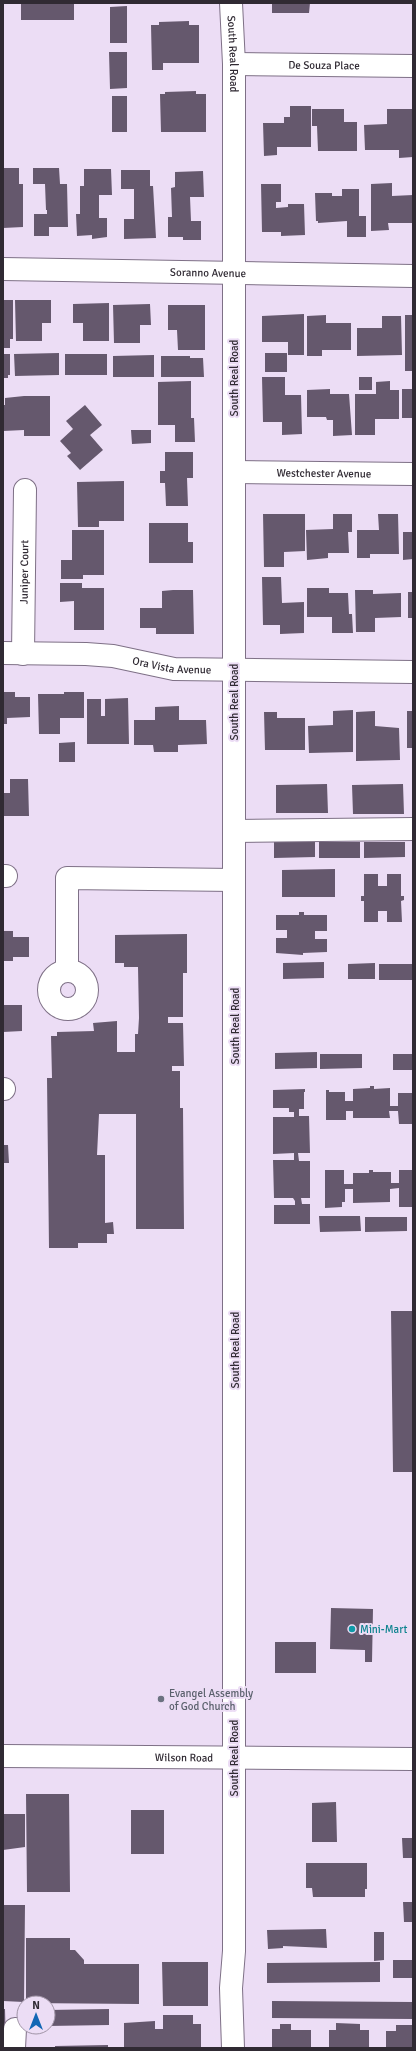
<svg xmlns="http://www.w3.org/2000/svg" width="416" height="2051" viewBox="0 0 416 2051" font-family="Signika,sans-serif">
<rect width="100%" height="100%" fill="#ecddf5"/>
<path fill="#65586d" d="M21 3H74V20H21Z
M272 3H310L309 13H272Z
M127 6V43H110V7Z
M189 21V25H199V63H163V70H152L151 25H159V22Z
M109 52H127V88L110 89Z
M196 91V94H206V132H161L160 94H165V92Z
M112 96H127V132H112Z
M290 106H311V147H277V155L264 156 263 123H284V117H290Z
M312 109H344V122H357V151H318L317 126H312Z
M387 109H413V157L399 158V150H365L364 125 387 124Z
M3 168H19V184H23V227L3 228Z
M33 168H59L60 184H67L68 227H49V236H34V214H47V210H46L45 184H33Z
M84 169H111L112 195H99V218H107V237L92 239V235L77 236 76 214H80V186H84Z
M121 170H150V186H153L156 238 124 239V219H134V189H121Z
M203 171 204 197H190L191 221H201V240H183V237H168V217H172L171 188 175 187V172Z
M392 183V196L413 195V223H388L389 230 371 231V184Z
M261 184H281V202H276V208L288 207V204H304L305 235 281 236V232H262Z
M342 189H359V216H366V237H347V221L318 223V221H316L315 193H332V196H342Z
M3 300H13V339H10V348H3Z
M15 300H51V323H42V341H16Z
M109 303V341H83V323H73V304Z
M150 304 151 325H140V343H114L113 305Z
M168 305H205V350H178L177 330H168Z
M304 314V355H288V342H262V316Z
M326 315V323H351V350H322V356H307V316Z
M405 315H413V371H405Z
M382 316H401L402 355 357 356V328H382Z
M59 353V375L15 376 14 354Z
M265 353H287V372H265Z
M3 354H10V375H8V378H3Z
M65 354H107V375H65Z
M154 355V377H113V356Z
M161 356H190V358H203L204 377H161Z
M262 377H285V395H301L302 434 282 435V422H263Z
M359 377H372V390H359Z
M191 381V418H194L195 442H175V425H158V382Z
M390 381V390H399V419H375V435H355V394H376V382Z
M330 389V394H349L352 435 333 436V420H327L326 417H307V390Z
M402 389H413V418H402Z
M24 396H50V436H24V430L3 431V405H5V398Z
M85 405 102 425 90 435 103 450 80 470 67 456 71 453 60 441 73 429 66 421Z
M131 430H151V443L132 444Z
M165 452H193V478H187L188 506H166L165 483H160V471H165Z
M124 481V521H99V527H78L77 482Z
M263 514H305V551L284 552V567H264Z
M333 514H352V532H348L349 553H328V558L307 560 306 530 333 529Z
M378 514H398L399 554H370V558H357V530H379Z
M149 523H188V542H193V563H149Z
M72 530H104V575H83V579H61V560H72Z
M403 532H413V559L403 560Z
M262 577H281L282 603 304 602V633L280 634V625H263Z
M60 583H82V588H104V630H74V601L60 602Z
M307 588H329V593H348L349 614H352L353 633H332V617H307Z
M173 590H193L194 634H156V628H140V608H162V591Z
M355 590H373V594L401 593V617L375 618V632H356Z
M408 592H413V618H408Z
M3 692H15V697H30V717L7 718V724H3Z
M64 692H84V718H60V734H39L38 694H64Z
M128 698 129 744H87V699H101V716H105V699Z
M179 706V720H206L207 744 178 745V752H154L153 745H134V720H155V707Z
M353 710V752L309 753 308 726 333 725V711Z
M375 711V726L399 728 400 760 356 761V712Z
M407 711H413V748H407Z
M264 712H277V718H305V750H265Z
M75 742V762H59V743Z
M10 779H28L29 816H3V793H10Z
M327 784 328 813H276V785Z
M403 784 404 814H353L352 785Z
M315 841V857L274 858V842Z
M319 842H360V858H319Z
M364 842H405V857L364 858Z
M335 869V897H282V870Z
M364 874H378V886H387V874H401V896H404V900L401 901 402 922H387V911H378V922H364V901H361V896H364Z
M299 912H304V915H327V931H315V939H327V952L303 953V955L276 953V938H287V930H276V915H299Z
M3 931H13V937H29V957H13V961H3Z
M187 934V973H183V1017H168V1023H183L184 1066H172V1071H180V1108H183L184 1229H136V1114H99L97 1155H105V1223L113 1222 114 1234H107V1243H78V1248H49L47 1078H52L51 1036H57V1032L94 1031 93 1023 117 1021V1052H135V1034H138L139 1018 138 967H124V963H115V935Z
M324 962V978L283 979V963Z
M375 963V979H348V964Z
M379 964H413V980H379Z
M3 1005H22V1031L3 1032Z
M317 1052V1068L275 1069V1053Z
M320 1054H362V1068L320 1069Z
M393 1054H413V1070H393Z
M370 1086H374V1089L390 1088V1106H398V1093H413V1124H399L398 1111H389L390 1118H353V1111H346V1120H326V1090H329V1092H345V1101H353V1089L370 1088Z
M305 1089V1092H304V1109H299V1116H309L310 1153H298L299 1161H310V1198H301L302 1204H310V1224H274V1205H295V1201L293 1198H274L273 1160H294V1153L273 1154V1117H294V1112H289V1108H273V1090Z
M3 1145H8L9 1163H3Z
M325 1170H344V1184H353V1173H369V1170H373V1172H391V1183H399V1170H413V1207H399V1188L390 1189V1202L353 1203V1189H345V1202H342V1207L325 1208Z
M319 1216H360L361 1231 320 1232Z
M365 1217H407V1231L365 1232Z
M391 1311H413V1472H393Z
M331 1608 373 1609 372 1662H365V1650L330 1649Z
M275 1642H316V1673H275Z
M26 1794H69L70 1892H27Z
M336 1802 337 1842H312V1803Z
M131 1810H164V1854H131Z
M3 1814H25V1847L3 1850Z
M402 1838H413V1858H403Z
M306 1863H367V1889H365V1897H313L312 1888H306Z
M403 1902H413V1922H404Z
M3 1905H25L24 2002 3 2001Z
M326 1929 327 1948 283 1946V1948L268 1949 267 1930Z
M374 1932H384V1960L374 1961Z
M26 1938H70V1950H75L84 1960V1964H139V2004L26 2003Z
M393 1960H412V1978H393Z
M162 1962H208V2006H163Z
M380 1962V1982L267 1983V1963Z
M272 2001 413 2002V2019L272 2018Z
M3 2009H5L6 2048H3Z
M109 2009V2025L48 2026V2010Z
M163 2015H193V2024H201V2048H124V2023L155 2021V2029H163Z
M336 2023 360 2024V2030H369V2048H329V2030H336Z
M280 2024H291V2030H311V2048H272V2029H280Z
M396 2025H413V2048H386V2031H396Z
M108 2045V2048H55V2046Z"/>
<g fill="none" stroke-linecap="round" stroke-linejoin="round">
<defs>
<g id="minor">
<path id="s1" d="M231 3 234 64V1951L231 1988 233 2048"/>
<path id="s2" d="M234 64 413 66"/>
<path id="s3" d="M3 269 413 276"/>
<path id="s4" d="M234 472 413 474"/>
<path id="s5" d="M3 653 86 654 113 656 174 669 413 672"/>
<path id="s6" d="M23 654 25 490"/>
<path d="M234 831 413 829"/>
<path d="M3 876H6"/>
<path d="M67 971V878L234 880"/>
<circle cx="68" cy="990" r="19"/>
<path d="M3 1089H4"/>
<path id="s7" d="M3 1756 413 1759"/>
<path d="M14 2048 15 2029"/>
</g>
</defs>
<use href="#minor" stroke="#7e7086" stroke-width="24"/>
<use href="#minor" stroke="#fff" stroke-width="22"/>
</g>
<circle fill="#0f9aa8" stroke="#ecddf5" stroke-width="1.5" cx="352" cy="1629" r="4"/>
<circle fill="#6b7280" stroke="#ecddf5" stroke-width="1.5" cx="161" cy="1699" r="4"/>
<g text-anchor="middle" stroke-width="4" stroke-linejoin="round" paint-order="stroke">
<g font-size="11" fill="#302a33" stroke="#ecddf5">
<text dy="4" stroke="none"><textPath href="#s1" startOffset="51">South Real Road</textPath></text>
<text dy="4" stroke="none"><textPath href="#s2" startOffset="90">De Souza Place</textPath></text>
<text dy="4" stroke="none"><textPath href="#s3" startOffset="205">Soranno Avenue</textPath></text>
<text transform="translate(234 378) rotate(-90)" y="4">South Real Road</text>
<text dy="4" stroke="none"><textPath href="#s4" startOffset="90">Westchester Avenue</textPath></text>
<text dy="4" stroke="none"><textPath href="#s6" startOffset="82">Juniper Court</textPath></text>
<text dy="4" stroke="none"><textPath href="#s5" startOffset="170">Ora Vista Avenue</textPath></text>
<text transform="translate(234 702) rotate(-90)" y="4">South Real Road</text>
<text transform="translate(235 1026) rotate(-90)" y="4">South Real Road</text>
<text transform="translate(235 1350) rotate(-90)" y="4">South Real Road</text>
<text dy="4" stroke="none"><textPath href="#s7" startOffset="181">Wilson Road</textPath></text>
<text transform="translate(234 1758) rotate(-90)" y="4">South Real Road</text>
</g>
<g font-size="11" fill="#0d838f" stroke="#ecddf5" text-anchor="start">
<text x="360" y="1633">Mini-Mart</text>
</g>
<g font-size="11" fill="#5b616d" stroke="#ecddf5" text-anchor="start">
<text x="169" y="1697">Evangel Assembly<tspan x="169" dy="13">of God Church</tspan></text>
</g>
</g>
<rect width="416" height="2051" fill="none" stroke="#302a33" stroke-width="8"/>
<g transform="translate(36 2015)"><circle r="19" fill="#ecddf5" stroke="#a195a7"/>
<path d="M0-3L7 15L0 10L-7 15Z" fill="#1267b5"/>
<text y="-6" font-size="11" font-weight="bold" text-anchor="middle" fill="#302a33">N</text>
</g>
</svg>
